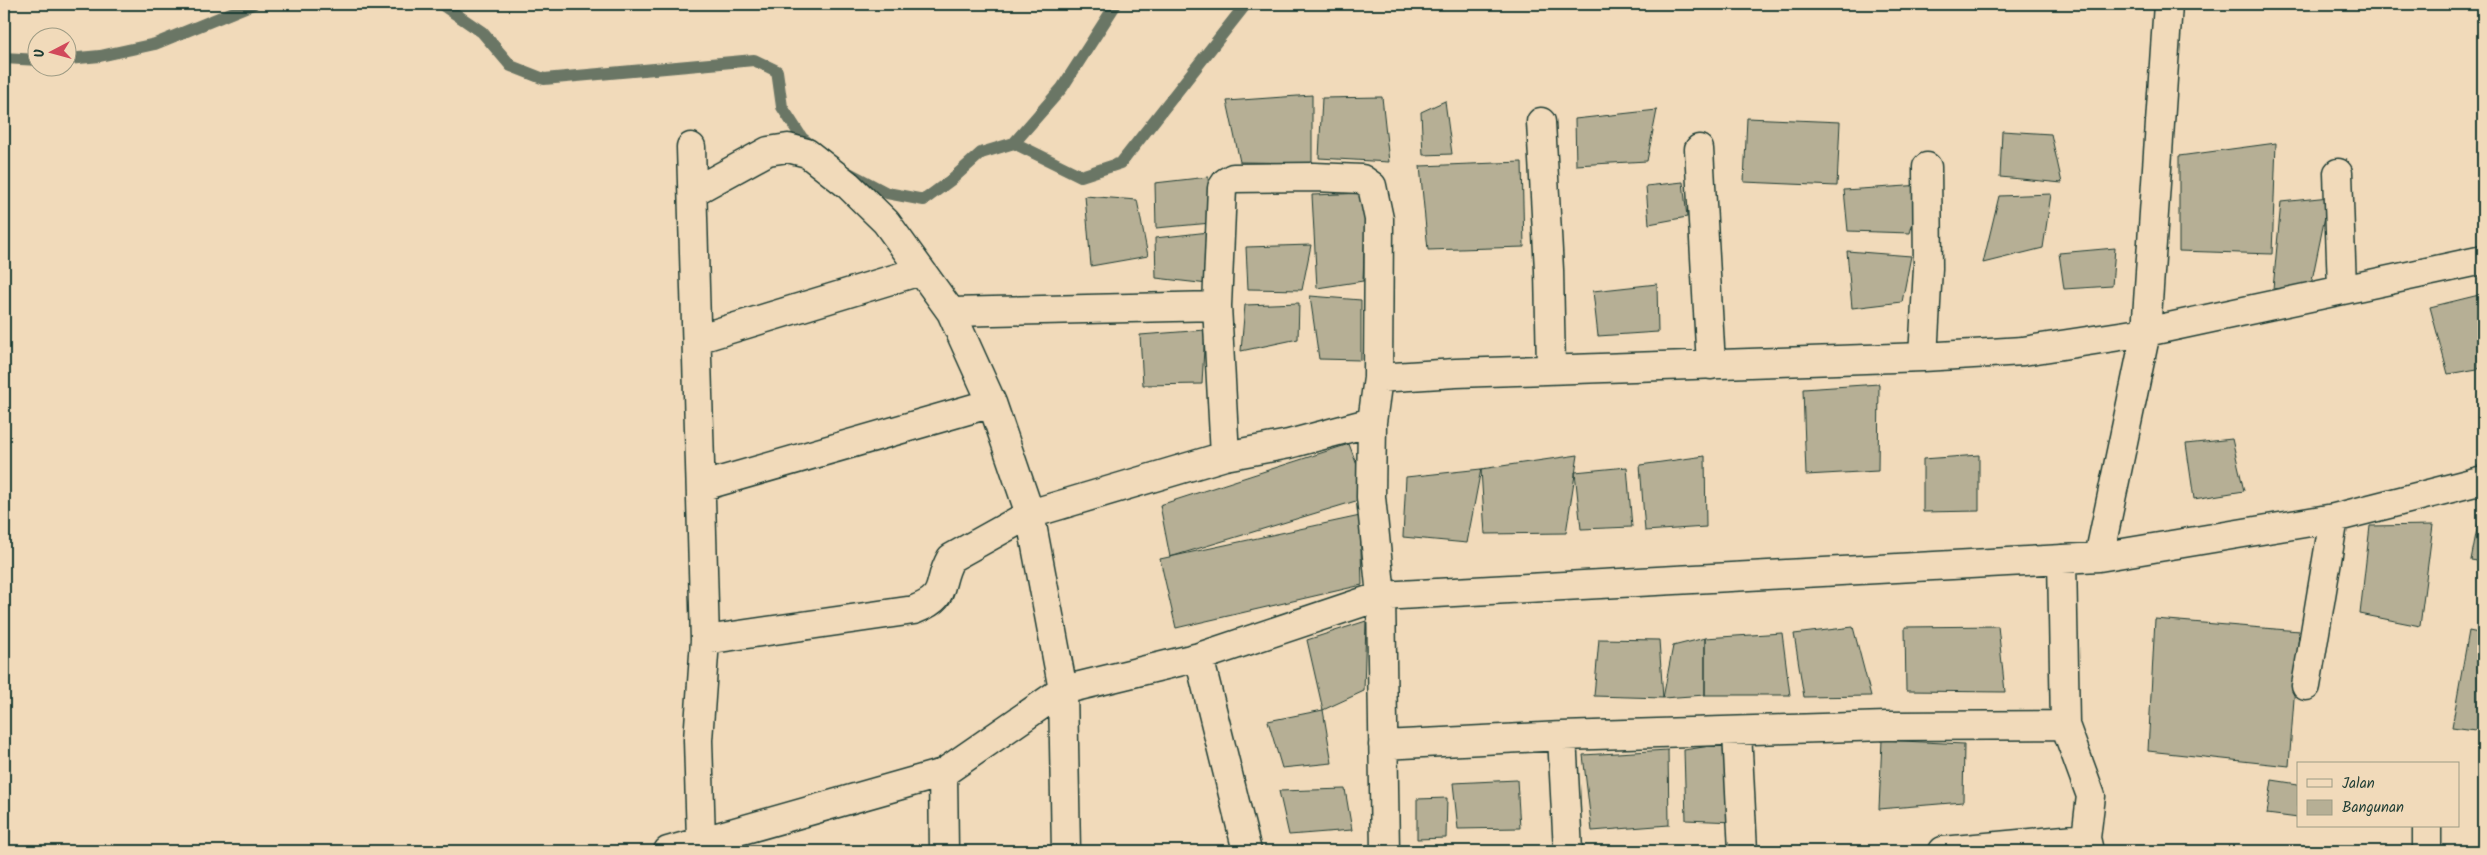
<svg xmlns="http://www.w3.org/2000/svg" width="2487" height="855" viewBox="0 0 2487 855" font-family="Kalam,sans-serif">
<rect width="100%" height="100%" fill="#f1daba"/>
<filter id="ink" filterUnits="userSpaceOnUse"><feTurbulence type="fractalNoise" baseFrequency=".02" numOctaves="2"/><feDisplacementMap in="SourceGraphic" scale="10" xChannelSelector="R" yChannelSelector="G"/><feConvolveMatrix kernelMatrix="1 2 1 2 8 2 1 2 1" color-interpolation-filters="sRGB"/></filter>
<g filter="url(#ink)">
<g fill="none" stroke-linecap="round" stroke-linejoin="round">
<path stroke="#6b7665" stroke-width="12" d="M441 4 482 32 511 66 544 79 754 60 777 71 782 107 802 138 815 148
M4 58 38 60
M68 59 100 56 155 44 253 4
M1014 143 1062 88 1116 4
M847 172 887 193 924 200 951 180 981 153 1014 143 1081 176 1121 163 1246 4"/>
</g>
<path fill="#b6af95" stroke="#1f3d34" d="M1312 95V163L1240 162 1227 101Z
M1382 97 1389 162 1319 158 1322 98Z
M1445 101 1452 154 1423 155 1421 112Z
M1657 110 1647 161 1576 165 1575 119Z
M1747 118 1840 122 1837 186 1744 182Z
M2002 131 2051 134 2062 183 2000 177Z
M2276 143 2272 254 2179 251V156Z
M1522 162 1524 247 1428 250 1420 166Z
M1208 177 1211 223 1156 228 1155 183Z
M1683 182 1687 217 1649 224 1646 186Z
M1923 185 1910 233 1848 231 1844 190Z
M1366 193 1363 281 1317 288 1312 195Z
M2051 194 2043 248 1983 263 1999 196Z
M1085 196 1137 200 1148 256 1091 266Z
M2329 197 2311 285 2273 289 2281 202Z
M1209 232 1208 284 1156 278 1155 238Z
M1311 245 1302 290 1248 289 1246 247Z
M2115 248 2112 286 2064 289 2059 253Z
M1847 251 1911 256 1902 302 1852 308Z
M1657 284 1658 332 1598 336 1593 291Z
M2483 294V368L2448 374 2430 307Z
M1310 296 1361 300V360L1319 359Z
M1299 303 1298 339 1241 351 1245 305Z
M1205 330 1202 384 1143 385 1140 335Z
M1879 384 1878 471 1806 475 1803 389Z
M2232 439 2244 491 2194 499 2186 444Z
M1349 444 1369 497 1170 557 1160 505Z
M1578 455 1566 533 1485 534 1481 469Z
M1979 455V511L1923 512V459Z
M1705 456 1706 527 1645 531 1640 465Z
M1627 467 1632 527 1581 529 1575 472Z
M1481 469 1467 543 1403 537 1406 477Z
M2483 498V562L2471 560Z
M1360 516 1362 585 1176 628 1160 559Z
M2433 525 2420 626 2360 614 2370 526Z
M2155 619 2299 631 2289 766 2148 751Z
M1366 621 1364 691 1323 710 1307 640Z
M1998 626 2005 692 1906 691 1905 627Z
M1853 627 1871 696 1804 697 1794 634Z
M2469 631 2483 634V731L2452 727Z
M1782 633 1790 695H1705V638Z
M1705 638V695L1663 698 1673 646Z
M1599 639 1659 640 1663 698 1594 696Z
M1323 710 1332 763 1282 768 1268 721Z
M1882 740 1964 744 1963 802 1879 809Z
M1723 744 1734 822 1686 820 1684 750Z
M1668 750 1669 825 1592 831 1583 755Z
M1517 780 1520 828 1458 829 1453 783Z
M2272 780 2298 784V818L2267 814Z
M1345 789 1352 830 1289 835 1279 791Z
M1447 798 1446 838 1417 839V799Z"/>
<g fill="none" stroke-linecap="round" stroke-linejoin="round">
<defs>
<path id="minor" d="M1541 122 1549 270 1551 369
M691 147 705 640 698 740 701 840
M1699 149 1711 365
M2338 173 2342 288
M693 192 768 151 788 148 807 153 848 185 886 222 951 312 992 403 1030 514 1063 690 1066 851
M951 312 1217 306
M697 339 920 271
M1923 357 1928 268 1927 167
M1378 378 1456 373 1923 357 2023 351 2146 332 2483 260
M1225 456 1289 444 1372 422
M703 486 992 403
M2099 557 2146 332 2168 4
M705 640 914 610C950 596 935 586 951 558L1030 514 1225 456 1217 306 1222 188 1226 182 1233 178 1314 177 1362 179 1372 186 1379 219 1378 378 1372 422 1371 497 1381 596 1385 851
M1199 657 1247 851
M2306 686 2334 518
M2065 725 2091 796 2086 838 2089 851
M1737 732 1743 851
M1562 736 1568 851
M1383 745 1562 736 1887 726 2065 725 2062 559
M943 773 944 851
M668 851 943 773 1063 690 1199 657 1381 596 2099 557 2334 518 2483 480
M1943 851 2086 838
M2427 851V826"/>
</defs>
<use href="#minor" stroke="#1f3d34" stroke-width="31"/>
<use href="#minor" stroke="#f1daba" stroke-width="28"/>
</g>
</g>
<rect width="2487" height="855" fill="none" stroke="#f1daba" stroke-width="20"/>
<rect x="10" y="10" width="2467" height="835" fill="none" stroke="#1f3d34" stroke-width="2" filter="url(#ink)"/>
<rect x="2297" y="762" width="162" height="65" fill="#f1daba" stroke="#9d9b84"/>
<rect x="2307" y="779" width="25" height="8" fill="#f1daba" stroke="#9d9b84"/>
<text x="2342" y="788" font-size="15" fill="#1f3d34">Jalan</text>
<rect x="2307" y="800" width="25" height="15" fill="#b6af95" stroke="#9d9b84"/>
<text x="2342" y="812" font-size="15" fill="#1f3d34">Bangunan</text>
<g transform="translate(52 52) rotate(264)"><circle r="24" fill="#f1daba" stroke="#9d9b84"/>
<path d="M0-4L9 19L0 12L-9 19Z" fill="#d1495b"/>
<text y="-8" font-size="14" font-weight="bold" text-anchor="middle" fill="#1f3d34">U</text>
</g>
</svg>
